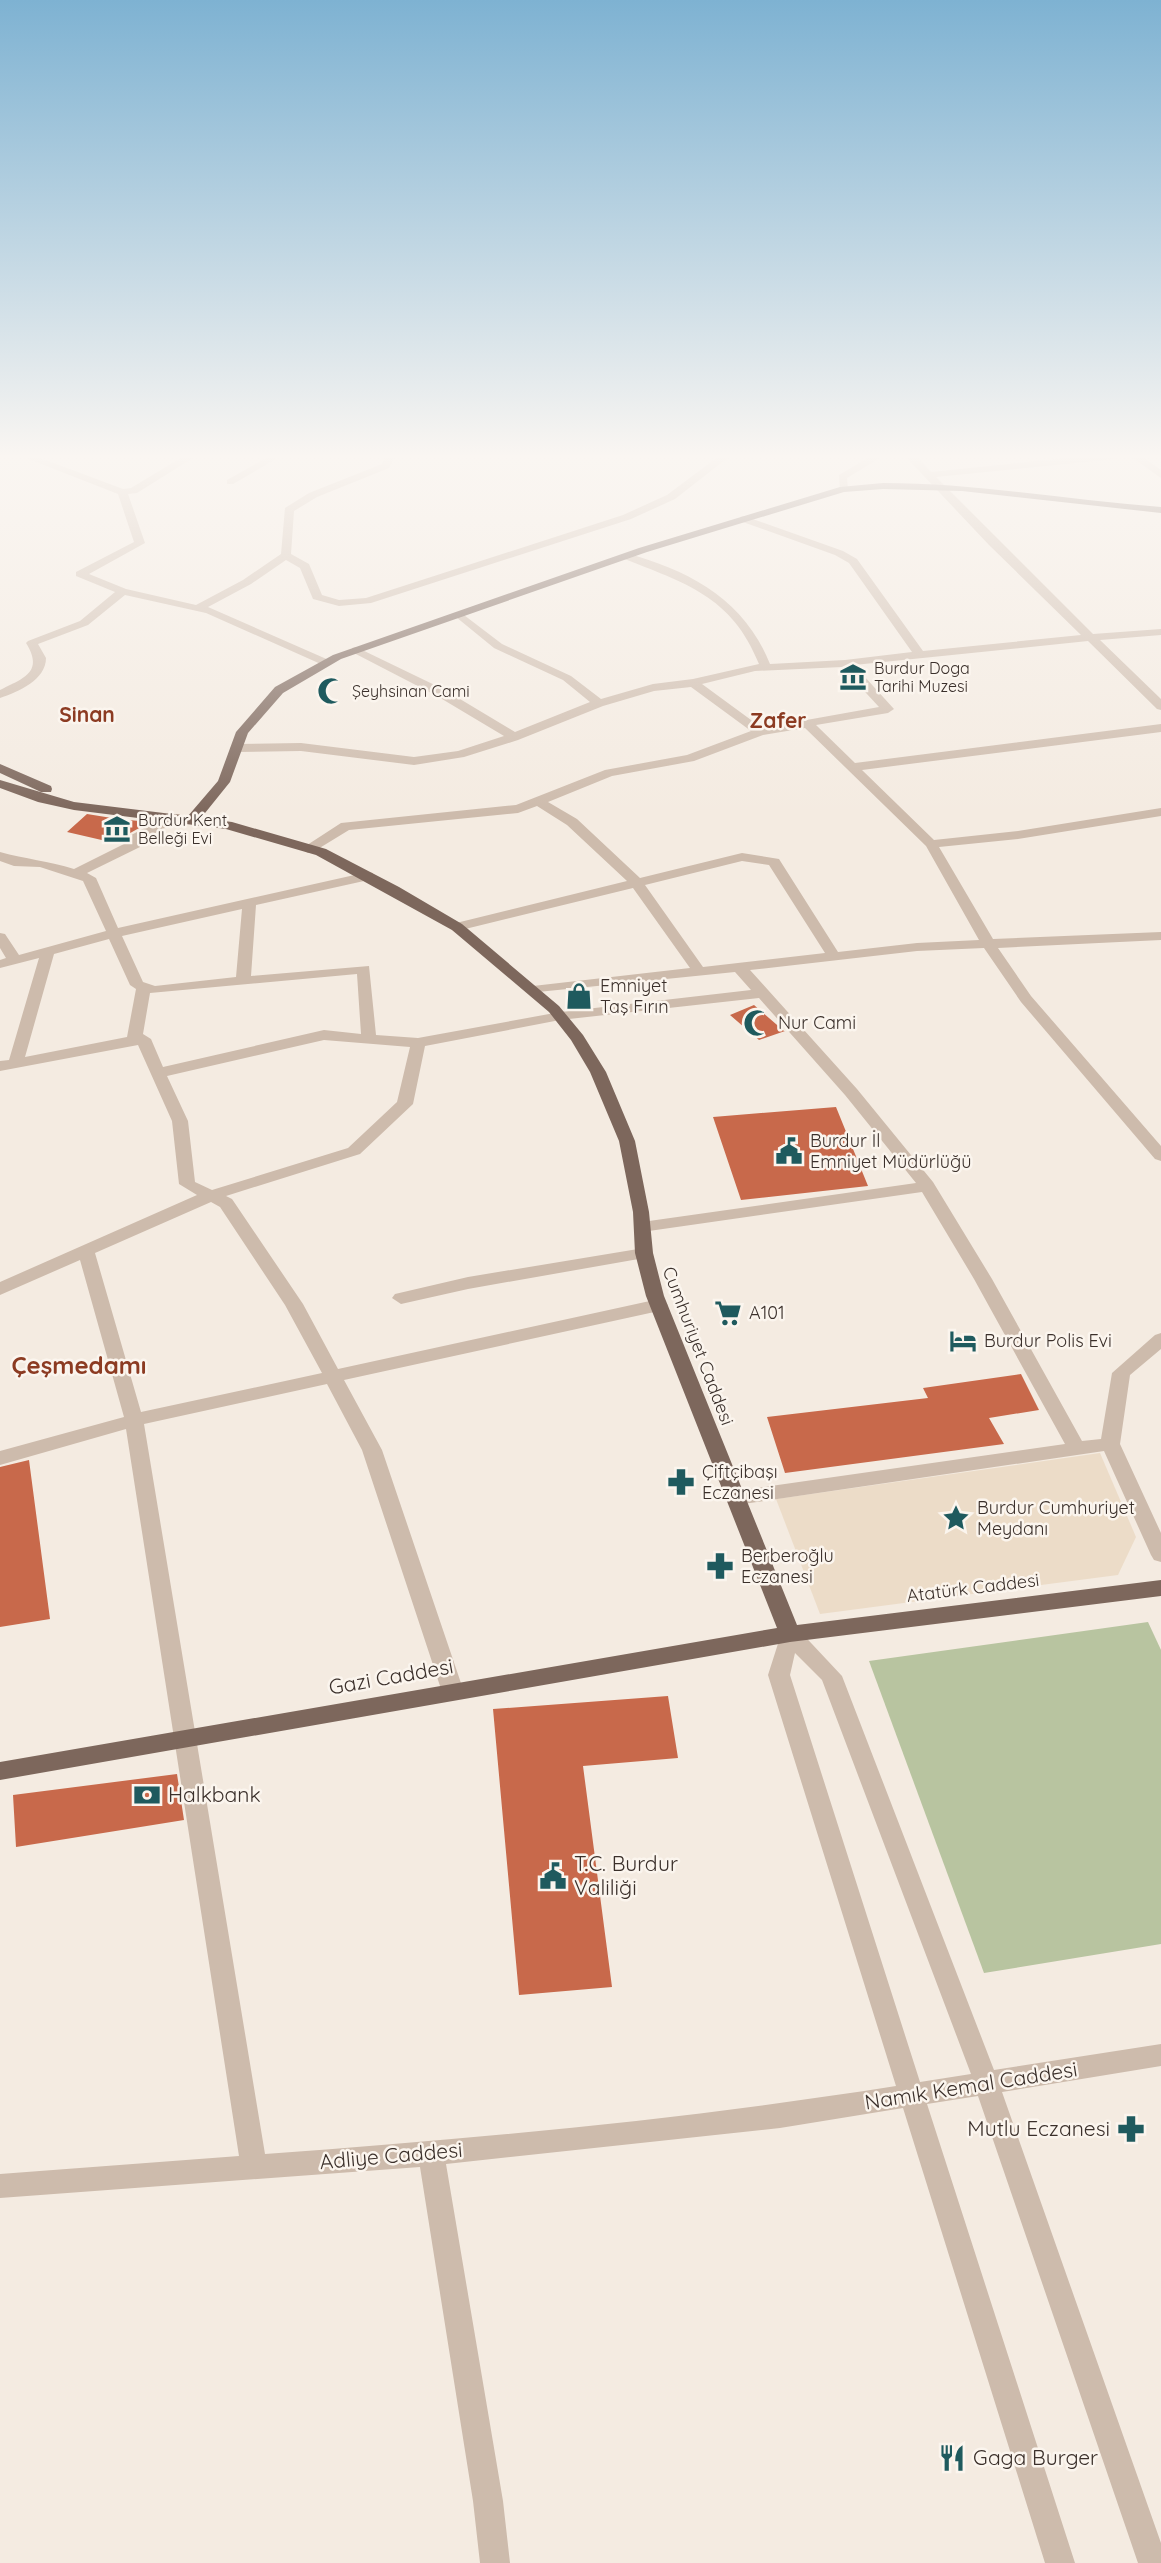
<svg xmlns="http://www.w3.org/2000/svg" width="1161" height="2563" viewBox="0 0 1161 2563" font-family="Quicksand,sans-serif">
<rect width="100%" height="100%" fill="#f4ebe1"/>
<path fill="#b8c4a0" d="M1148 1622 1161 1650V1944L984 1973 869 1661Z"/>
<path fill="#ecdcc8" d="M1100 1453 1136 1537 1118 1575 820 1614 776 1499Z"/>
<path fill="#c8694b" d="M87 814 118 819 150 822 123 837 119 844 67 832Z
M754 1005 784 1031H785L759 1040 730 1015Z
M836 1107 868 1186 741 1200 713 1117Z
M1021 1374 1039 1410 989 1418 1004 1444 785 1473 767 1417 928 1398 923 1388Z
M29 1460 50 1619 0 1627V1467Z
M668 1696 678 1758 583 1766 612 1987 519 1995 493 1709Z
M177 1774 184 1820 16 1847 13 1795Z"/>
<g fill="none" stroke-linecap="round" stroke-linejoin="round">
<path fill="#cdbbac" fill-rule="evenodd" d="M21 456H35L123 489 131 488 184 456H196L137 493 128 494 145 543 89 574 126 589 196 605 243 580 281 554 285 508 309 493 382 464 385 456H395L389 468 317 497 294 511 291 554 309 564 322 595 339 600 366 598 623 515 667 495 719 456H730L675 499 631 519 371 603 339 606 313 599 300 568 286 560 251 584 208 607 331 661V665H323L206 613 125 595 88 625 38 644 46 658C46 680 18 692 0 698V690C24 678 44 672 26 643L28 641 80 621 115 592 76 576V572L134 542 118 494Z
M264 456H274L276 459 233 484H227V480L266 458Z
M871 456H883L847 478 848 489 840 491 839 475Z
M905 456H916L931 472 1084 456H1119L1114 459 936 477 1093 634 1161 629V635L1100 640 1161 699V710L1157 709 1088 641 854 665 894 709 888 713 816 725 855 763 1161 724V732L862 770 934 840 1018 831 1161 808V816L1018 839 939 847 993 939 1161 932V940L998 948 1031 996 1161 1146V1161L1155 1159 1021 1002 984 948 917 951 750 970 857 1089 933 1182 992 1279 1082 1441 1101 1439 1112 1373 1155 1335 1161 1333V1349L1130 1375 1120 1444 1161 1533V1562L1154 1560 1151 1555 1104 1451 736 1505 729 1503 726 1498 729 1493 736 1491 1065 1444 974 1279 922 1192 642 1232 636 1231 634 1227 636 1223 642 1222 916 1183 845 1095 759 998 560 1020 425 1046 413 1104 360 1154 226 1196 232 1199 303 1304 338 1369 659 1299 668 1305 659 1311 344 1380 382 1450 464 1692 461 1698 453 1700 445 1698 442 1692 362 1450 327 1384 144 1424 265 2154C476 2139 687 2119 896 2086L768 1675 783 1628 790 1626 797 1628 842 1676 994 2070 1161 2044V2066L1002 2092 1161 2543V2563H1138L978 2096 927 2104 1075 2563H1045L903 2108 780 2128 446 2164 503 2501 510 2563H480L473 2501 420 2167 0 2198V2174L239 2156 126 1429 0 1465V1451L124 1417 80 1260 0 1295V1282L197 1195 179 1184 172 1121 138 1045 0 1071V1061L9 1060 39 958 0 968V960L6 958 0 948V933L5 934 19 955 106 931 83 881 40 867 14 866 0 861V852C25 859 49 861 74 869L124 844V839L170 814H180V820L140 841V847L87 873 96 878 118 928 368 872 373 873V879L256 905 251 976 369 966 376 1035 418 1038 560 1012 751 990 735 972 528 993 526 990 533 986 690 968 633 888 457 931 452 930V924L627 881 567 825 537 806 518 813 349 830 313 852 308 853 301 849 341 823 516 805 605 770 687 755 751 731 691 687 654 691 603 706 518 740 464 757 414 765 301 751 236 752 230 748 236 744 301 743 414 757 458 751 504 736 437 696 352 652V648L356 647 445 690 515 732 590 702 563 680 494 648 456 617V613L460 612 502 644 571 676 601 699 653 684 693 679 759 664C732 596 685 583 622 558L621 556 626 553C690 571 744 599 770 664L845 660 912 652 849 563 835 555 740 521V517L744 516 843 551 857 559 923 651 1081 635 989 545ZM842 667 879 707 762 728 702 684 755 671ZM805 728 926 846 979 940 917 943 838 952 779 859 742 853 640 878 577 819 548 802 612 776 694 761 763 735ZM742 861 769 865 825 953 703 967 645 885ZM242 909 236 977 155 986 143 982 122 936ZM109 939 130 985 136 989 127 1037 25 1057 54 954ZM357 974 361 1034 324 1030 163 1067 151 1039 143 1034 150 993ZM324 1040 410 1047 397 1102 348 1148 212 1190 195 1182 188 1121 167 1076ZM211 1202 220 1207 285 1305 322 1373 141 1412 95 1253ZM795 1653 822 1680 971 2074 920 2082 790 1675Z
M1130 456H1141L1161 470V478Z
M644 1248 653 1253 650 1257 468 1289 401 1304 392 1298 395 1294 468 1277Z"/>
<path fill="#7d675c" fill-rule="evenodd" d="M883 483C976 483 1068 500 1161 507V513L962 491 883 489 844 492 647 552 341 659 283 693 248 733 230 782 201 818 232 822 326 849 399 887 462 924 559 1006 583 1035 606 1072 635 1141 649 1212 653 1253 664 1296 797 1625 1161 1580V1596L790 1642 0 1780V1762L777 1628 646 1296 635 1253 633 1212 619 1141 590 1072 571 1040 549 1012 452 930 316 855 226 829 74 810 38 802 0 788V780L74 802 188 816 218 781 236 732 275 687 333 655 639 548 840 487Z
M0 764 51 786 52 789 51 792H41L0 773Z"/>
</g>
<linearGradient id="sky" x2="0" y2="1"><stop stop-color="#7eb2d2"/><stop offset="0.56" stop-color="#faf6f2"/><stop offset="1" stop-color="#faf6f2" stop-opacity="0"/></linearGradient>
<rect width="1161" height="815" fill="url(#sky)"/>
<defs>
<symbol id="museum-bare" viewBox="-9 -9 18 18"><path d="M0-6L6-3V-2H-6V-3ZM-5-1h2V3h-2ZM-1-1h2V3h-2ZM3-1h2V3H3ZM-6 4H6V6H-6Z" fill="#1f5a5e" stroke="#fbf5ee" stroke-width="2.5" paint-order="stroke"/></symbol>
<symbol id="mosque-bare" viewBox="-9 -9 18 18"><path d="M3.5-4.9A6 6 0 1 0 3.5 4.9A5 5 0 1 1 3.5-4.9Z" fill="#1f5a5e" stroke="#fbf5ee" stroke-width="2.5" paint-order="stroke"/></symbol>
<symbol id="shop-bare" viewBox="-9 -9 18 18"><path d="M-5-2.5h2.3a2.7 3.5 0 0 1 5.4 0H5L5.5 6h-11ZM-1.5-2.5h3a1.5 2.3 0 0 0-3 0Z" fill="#1f5a5e" stroke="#fbf5ee" stroke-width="2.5" paint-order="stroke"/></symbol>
<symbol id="civic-bare" viewBox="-9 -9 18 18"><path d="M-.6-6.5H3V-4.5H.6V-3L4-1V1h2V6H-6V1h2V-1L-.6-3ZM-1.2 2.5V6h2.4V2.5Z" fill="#1f5a5e" stroke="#fbf5ee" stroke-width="2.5" paint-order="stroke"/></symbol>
<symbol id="supermarket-bare" viewBox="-9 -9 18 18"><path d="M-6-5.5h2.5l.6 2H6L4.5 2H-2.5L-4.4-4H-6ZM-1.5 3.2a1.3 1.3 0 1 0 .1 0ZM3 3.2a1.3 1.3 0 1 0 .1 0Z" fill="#1f5a5e" stroke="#fbf5ee" stroke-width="2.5" paint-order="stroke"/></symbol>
<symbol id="hotel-bare" viewBox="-9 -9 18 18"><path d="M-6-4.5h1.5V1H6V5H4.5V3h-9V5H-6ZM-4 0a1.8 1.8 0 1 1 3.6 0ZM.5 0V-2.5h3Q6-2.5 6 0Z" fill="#1f5a5e" stroke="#fbf5ee" stroke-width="2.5" paint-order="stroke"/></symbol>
<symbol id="pharmacy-bare" viewBox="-9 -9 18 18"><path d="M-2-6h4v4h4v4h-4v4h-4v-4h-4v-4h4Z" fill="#1f5a5e" stroke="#fbf5ee" stroke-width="2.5" paint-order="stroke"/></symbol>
<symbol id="sight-bare" viewBox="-9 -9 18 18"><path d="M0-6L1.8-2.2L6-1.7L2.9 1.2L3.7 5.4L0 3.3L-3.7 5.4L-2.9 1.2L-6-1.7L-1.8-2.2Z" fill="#1f5a5e" stroke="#fbf5ee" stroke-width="2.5" paint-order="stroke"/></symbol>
<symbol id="bank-bare" viewBox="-9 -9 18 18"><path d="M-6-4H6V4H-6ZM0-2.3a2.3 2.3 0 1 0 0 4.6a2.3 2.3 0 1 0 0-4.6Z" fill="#1f5a5e" stroke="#fbf5ee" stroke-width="2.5" paint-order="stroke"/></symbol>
<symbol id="restaurant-bare" viewBox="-9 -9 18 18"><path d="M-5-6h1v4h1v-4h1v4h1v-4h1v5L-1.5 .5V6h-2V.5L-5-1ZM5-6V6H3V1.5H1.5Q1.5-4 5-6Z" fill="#1f5a5e" stroke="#fbf5ee" stroke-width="2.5" paint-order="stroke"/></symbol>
</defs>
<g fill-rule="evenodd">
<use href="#museum-bare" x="834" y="658" width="38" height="38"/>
<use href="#mosque-bare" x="312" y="672" width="38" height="38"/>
<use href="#museum-bare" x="98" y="810" width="38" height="38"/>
<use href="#shop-bare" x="560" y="977" width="38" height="38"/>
<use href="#mosque-bare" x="738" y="1004" width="38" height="38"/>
<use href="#civic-bare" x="770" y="1132" width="38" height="38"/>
<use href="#supermarket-bare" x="709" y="1294" width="38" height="38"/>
<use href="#hotel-bare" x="944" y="1322" width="38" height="38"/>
<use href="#pharmacy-bare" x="662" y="1463" width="38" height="38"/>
<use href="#sight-bare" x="937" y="1499" width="38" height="38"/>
<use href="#pharmacy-bare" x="701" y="1547" width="38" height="38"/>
<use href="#bank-bare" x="128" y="1776" width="38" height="38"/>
<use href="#civic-bare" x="534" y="1857" width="38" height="38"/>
<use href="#pharmacy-bare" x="1112" y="2110" width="38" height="38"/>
<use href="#restaurant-bare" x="933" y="2439" width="38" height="38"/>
</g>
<g text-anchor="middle" stroke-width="5" stroke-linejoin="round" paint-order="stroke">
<g font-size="16" fill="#3b302b" stroke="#fbf5ee" text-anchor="start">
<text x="874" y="674">Burdur Doga<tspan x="874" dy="18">Tarihi Muzesi</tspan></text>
<text x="352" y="697">Şeyhsinan Cami</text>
<text x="138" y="826">Burdur Kent<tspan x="138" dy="18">Belleği Evi</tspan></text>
</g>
<g font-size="18" fill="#3b302b" stroke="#fbf5ee" text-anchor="start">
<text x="600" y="992">Emniyet<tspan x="600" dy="21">Taş Fırın</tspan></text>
<text x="778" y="1029">Nur Cami</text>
<text x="810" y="1147">Burdur İl<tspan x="810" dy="21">Emniyet Müdürlüğü</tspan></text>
<text x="749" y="1319">A101</text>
<text x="984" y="1347">Burdur Polis Evi</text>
<text x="702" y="1478">Çiftçibaşı<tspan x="702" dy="21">Eczanesi</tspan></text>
<text x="977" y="1514">Burdur Cumhuriyet<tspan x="977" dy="21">Meydanı</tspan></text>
<text x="741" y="1562">Berberoğlu<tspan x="741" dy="21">Eczanesi</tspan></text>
</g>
<g font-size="18" fill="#3b302b" stroke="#fbf5ee">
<text transform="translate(698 1346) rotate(69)" y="6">Cumhuriyet Caddesi</text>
<text transform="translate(973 1588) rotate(-7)" y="6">Atatürk Caddesi</text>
</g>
<g font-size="21" font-weight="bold" fill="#8c3b22" stroke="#fbf5ee">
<text x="87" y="722">Sinan</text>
<text x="778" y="728">Zafer</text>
</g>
<g font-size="21" fill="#3b302b" stroke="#fbf5ee">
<text transform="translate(391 1677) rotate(-10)" y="7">Gazi Caddesi</text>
<text transform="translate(971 2086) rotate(-9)" y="7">Namık Kemal Caddesi</text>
<text transform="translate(391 2156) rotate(-5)" y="7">Adliye Caddesi</text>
</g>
<g font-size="21" fill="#3b302b" stroke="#fbf5ee" text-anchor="start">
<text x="168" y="1802">Halkbank</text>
<text x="574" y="1871">T.C. Burdur<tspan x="574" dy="24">Valiliği</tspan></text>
<text x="1110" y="2136" text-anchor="end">Mutlu Eczanesi</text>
<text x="973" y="2465">Gaga Burger</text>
</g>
<g font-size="24" font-weight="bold" fill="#8c3b22" stroke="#fbf5ee">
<text x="79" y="1374">Çeşmedamı</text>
</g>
</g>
</svg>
